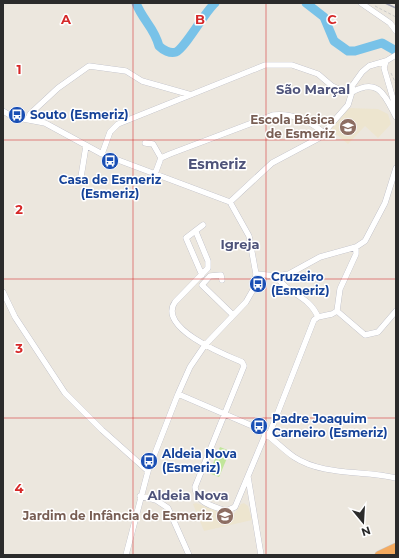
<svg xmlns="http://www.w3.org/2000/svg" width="399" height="558" viewBox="0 0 399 558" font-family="Montserrat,sans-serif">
<rect width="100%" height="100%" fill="#ece7de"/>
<path fill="#ede5cf" d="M347 108 378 109 388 114 391 124 378 138 365 126 348 144 331 130Z
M196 503 227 515 235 513 241 504 244 503 248 506 252 520 204 531 193 504Z"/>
<path fill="#c1e69a" d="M220 447 230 451 219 477 209 473Z"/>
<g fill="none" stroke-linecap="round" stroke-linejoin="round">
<path stroke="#78c2e8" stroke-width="9" d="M136 3C143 21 154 27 159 46 163 50 170 54 176 52 185 48 204 13 215 3
M306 3 324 17 334 41 348 51H355L382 43 396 51"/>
<defs>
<path id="minor" d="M361 3 390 23 396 31
M386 61 384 68 396 109
M352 92C379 77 385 96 396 117
M3 111 13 117 45 123 102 154 230 202
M28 119 30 114 58 88 89 66 126 71 142 81 188 94
M145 143 153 144 161 158
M86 146 81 177 86 182
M102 154 110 132 118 124 265 65H292L318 74 332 86 343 91 352 92
M155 174 161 158 170 154 273 115C293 113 309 120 324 133
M230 202 272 163 319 138 348 105 352 92V86L362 72 369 66 386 61 396 55
M196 232 208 261V268L175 302C157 328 225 355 242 362L244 366 195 487C196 503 213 506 226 511L235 507 266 433
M256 274 277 276 289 274 320 257 356 247 365 241 385 203 396 168
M202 275 186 238 203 225
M277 276C286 294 308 294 318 317
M222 280 221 275 210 276 202 285 233 315
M3 292 15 317 65 393 102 430 148 471
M337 311 365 335 378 332 396 311
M318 317 332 314 337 311 340 289 356 254V247
M178 394 257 428C271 436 281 448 294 457 323 476 363 470 396 478
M269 435 314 320 318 317
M248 477 261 555
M140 496 156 500 168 508 189 555
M126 555 148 471 178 394 190 367 205 345 246 302 254 288 256 274 249 236 230 202"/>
<path id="highway" d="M379 555 396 547
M393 555 396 554"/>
</defs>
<use href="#minor" stroke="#b2b3be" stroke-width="6"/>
<use href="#highway" stroke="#c8c8c8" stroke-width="9"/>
<path stroke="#c8c8c8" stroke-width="1" stroke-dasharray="3 2" stroke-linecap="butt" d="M375 6 396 17
M391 73 396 84"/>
<use href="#minor" stroke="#fff" stroke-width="5.5"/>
<use href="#highway" stroke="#f5ab60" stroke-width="8"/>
<path stroke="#a1a3b4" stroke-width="1.5" d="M385 3 396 8"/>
</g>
<path fill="none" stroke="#d62828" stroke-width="1" stroke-opacity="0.55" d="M133 3V555M266 3V555M3 140H396M3 279H396M3 418H396"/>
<defs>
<symbol id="bus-disc" viewBox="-11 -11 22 22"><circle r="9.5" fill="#1a4fb4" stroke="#fff"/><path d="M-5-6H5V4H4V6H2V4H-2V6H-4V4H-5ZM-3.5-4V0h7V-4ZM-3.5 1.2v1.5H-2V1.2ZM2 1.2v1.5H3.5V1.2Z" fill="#fff"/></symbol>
<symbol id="school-disc" viewBox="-11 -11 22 22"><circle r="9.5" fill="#8d6e63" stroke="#fff"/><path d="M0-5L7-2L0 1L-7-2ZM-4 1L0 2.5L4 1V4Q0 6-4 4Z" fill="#fff"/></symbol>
</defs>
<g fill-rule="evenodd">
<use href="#bus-disc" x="7" y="105" width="20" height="20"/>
<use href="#school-disc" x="338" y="117" width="20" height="20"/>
<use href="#bus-disc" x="100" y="151" width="20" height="20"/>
<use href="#bus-disc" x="248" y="274" width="20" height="20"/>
<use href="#bus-disc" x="249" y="416" width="20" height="20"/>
<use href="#bus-disc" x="139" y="451" width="20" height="20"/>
<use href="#school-disc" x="215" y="506" width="20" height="20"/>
</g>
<g text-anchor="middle" stroke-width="3" stroke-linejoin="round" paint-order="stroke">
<g font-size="12" font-weight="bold" fill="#164399" stroke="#fff" text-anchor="start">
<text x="30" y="119">Souto (Esmeriz)</text>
<text x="110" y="184" text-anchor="middle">Casa de Esmeriz<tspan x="110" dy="14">(Esmeriz)</tspan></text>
<text x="271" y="281">Cruzeiro<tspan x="271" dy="14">(Esmeriz)</tspan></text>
<text x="272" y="423">Padre Joaquim<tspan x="272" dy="14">Carneiro (Esmeriz)</tspan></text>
<text x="162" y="458">Aldeia Nova<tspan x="162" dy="14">(Esmeriz)</tspan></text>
</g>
<g font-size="12" font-weight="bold" fill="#785e54" stroke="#fff" text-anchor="end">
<text x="335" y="124">Escola Básica<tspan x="335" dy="14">de Esmeriz</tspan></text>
<text x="212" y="520">Jardim de Infância de Esmeriz</text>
</g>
<g font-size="13" font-weight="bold" fill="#4e537a" stroke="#fff">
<text x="313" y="94">São Marçal</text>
<text x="240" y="249">Igreja</text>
<text x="188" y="500">Aldeia Nova</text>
</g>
<g font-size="14" font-weight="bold" fill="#4e537a" stroke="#fff">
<text x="217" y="169">Esmeriz</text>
</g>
</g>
<g font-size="13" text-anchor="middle" font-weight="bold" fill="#d62828" stroke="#fff" stroke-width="3" stroke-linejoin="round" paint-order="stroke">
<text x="66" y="24">A</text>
<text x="200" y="24">B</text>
<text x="332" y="24">C</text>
<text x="19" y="74">1</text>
<text x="19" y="214">2</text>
<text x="19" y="353">3</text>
<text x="19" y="493">4</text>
</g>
<rect width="399" height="558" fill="none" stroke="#2b2b2b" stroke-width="8"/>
<g transform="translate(363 522) rotate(162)" stroke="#ffffff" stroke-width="3" paint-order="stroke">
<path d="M0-3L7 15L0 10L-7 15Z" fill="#2b2b2b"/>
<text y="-6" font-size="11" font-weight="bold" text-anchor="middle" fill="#2b2b2b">N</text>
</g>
</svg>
